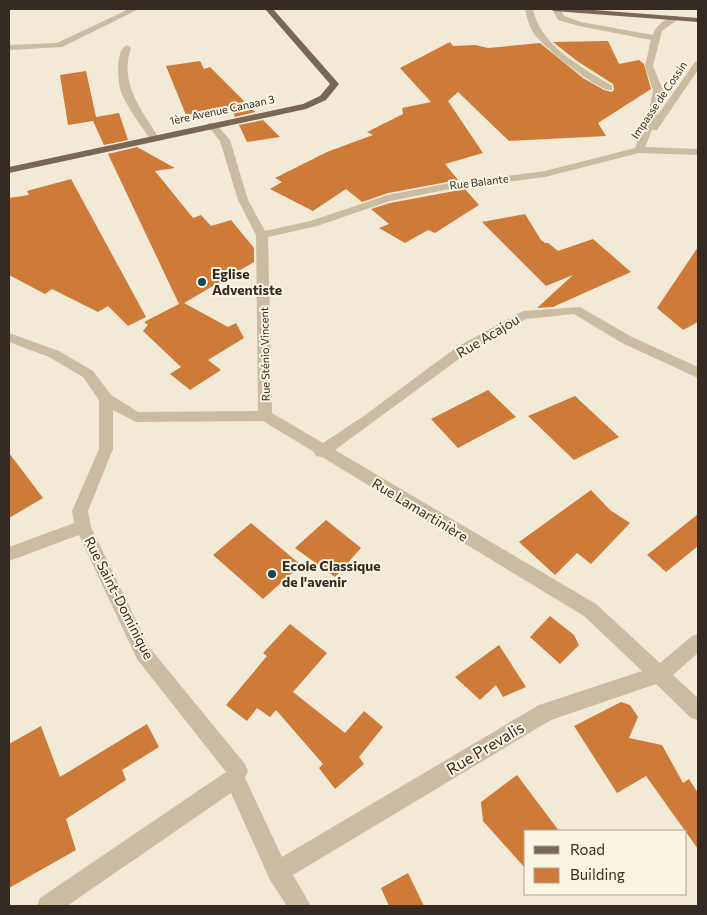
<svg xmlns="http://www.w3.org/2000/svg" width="707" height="915" viewBox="0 0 707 915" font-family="Commissioner,sans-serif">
<rect width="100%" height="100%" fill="#f2ead6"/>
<path fill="#ce7a38" d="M608 41 619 64 639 60 644 64 651 89 598 123 606 136 509 141 458 92 448 101 483 153 445 164 458 180 388 193 362 202 346 189 313 211 270 189 282 182 275 178 327 152 373 135 367 132 403 114 402 108 431 102 400 68 450 42 453 46 475 45 488 48 540 43 583 78 604 90 612 92 614 90 613 84 577 61 553 42Z
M200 61 204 69 210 67 255 112 235 117 231 107 186 115 166 66Z
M86 71 96 117 119 113 128 140 104 145 93 121 68 125 60 75Z
M263 120 280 137 247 142 239 125Z
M137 147 175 168 155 171 193 218 201 215 211 226 231 220 254 248V262L184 303 228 327 236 323 244 338 208 360 221 370 190 390 170 374 181 367 143 331 148 325 144 322 179 304 108 154Z
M71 179 146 317 128 326 108 306 98 312 52 289 45 294 9 275V198L29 195 27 191Z
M465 189 479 205 435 233 428 230 405 243 379 228 389 224 371 209 390 203Z
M525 214 541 240 545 243H548L558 251 593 239 631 272 553 307 537 308 573 275 546 286 482 222Z
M698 247V322L683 330 657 308Z
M488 390 516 417 458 448 431 419Z
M575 396 619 437 574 460 528 416Z
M9 453 43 498 9 518Z
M591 490 610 510 630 523 591 564 577 553 555 575 519 542Z
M698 514V546L666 572 647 555Z
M326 520 361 548 335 577 295 548Z
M251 523 301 565 263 599 213 555Z
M550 616 574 635 579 645 560 664 530 637Z
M290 624 327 653 293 692 345 733 364 711 383 727 359 757 364 764 335 789 319 768 323 764 276 710 270 717 257 708 247 721 226 705 267 656 263 653Z
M499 645 526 687 503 697 496 685 480 700 455 677Z
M621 702 630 705 638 717 629 738 662 745 683 783 689 779 698 793V849L646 776 617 793 574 726Z
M147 724 159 747 122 770 126 780 66 819 76 850 9 888V744L41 726 60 777Z
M517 775 559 831H526V869L483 821 481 802Z
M408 873 424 906H389L381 888Z"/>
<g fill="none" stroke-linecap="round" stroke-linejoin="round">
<path fill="#cabca1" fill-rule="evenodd" d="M129 9H139L62 47 9 50V45L57 43Z
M525 9H533C541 47 581 66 612 86V90C598 92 544 47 534 34 529 26 527 18 525 9Z
M552 9H560L564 16 581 22 653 35C655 26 668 16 677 16V20L662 31 653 66 663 90 657 116 695 62 698 61V70L657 130H652L645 147 698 149V155L639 153 545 177 450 189 390 201 317 226 268 237 272 413 323 443 365 415 457 347 523 311 580 307 632 337 698 367V378L622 343 574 314 526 319 467 353 335 450 596 604 660 663 692 636 698 634V653L673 675 698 698V720L691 718 656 684 551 720 293 875 311 906H287L270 880 231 793 67 906H37L40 898 226 772 137 659 79 535 9 561V547L74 523 72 511 99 449V400L83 377 49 357 9 342V333L59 351 93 371 111 395 138 412 258 411 256 235 238 200 220 141 207 125 209 123H215L230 140 248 200 265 231 310 221 388 195 450 183 545 171 635 148 648 115 653 90 645 66 651 40 579 26 558 20ZM113 410 136 422 263 421 314 452 316 456 322 457 584 616 642 671 539 705 282 857 245 778 248 771 245 764 149 647 91 527 88 511 113 449Z
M127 45 131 48C119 83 141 109 159 138L157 140H151C143 129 123 101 120 89 118 79 115 50 127 45Z"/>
<path fill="#776754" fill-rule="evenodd" d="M265 9H273L339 84 326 100 306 109 9 173V167L303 104 320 96 330 84Z
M550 9H581L698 18V22L554 11Z"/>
</g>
<g fill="#184758" stroke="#faf4e2" stroke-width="2">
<circle cx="202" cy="282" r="5"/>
<circle cx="272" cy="574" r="5"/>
</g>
<g text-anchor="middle" stroke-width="4" stroke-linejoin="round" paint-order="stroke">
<g font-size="11" fill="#342c24" stroke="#faf4e2">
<text transform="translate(659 100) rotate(-56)" y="4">Impasse de Cossin</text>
<text transform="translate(222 110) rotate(-12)" y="4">1ère Avenue Canaan 3</text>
<text transform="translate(479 182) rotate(-7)" y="4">Rue Balante</text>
<text transform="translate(265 354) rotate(-91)" y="4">Rue Sténio Vincent</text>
</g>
<g font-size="14" font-weight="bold" fill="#342c24" stroke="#faf4e2" text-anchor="start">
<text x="212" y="279">Eglise<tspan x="212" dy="16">Adventiste</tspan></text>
<text x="282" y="571">Ecole Classique<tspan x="282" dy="16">de l'avenir</tspan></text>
</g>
<g font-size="14" fill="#342c24" stroke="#faf4e2">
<text transform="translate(488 336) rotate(-31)" y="5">Rue Acajou</text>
<text transform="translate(420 510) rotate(31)" y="5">Rue Lamartinière</text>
<text transform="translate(119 598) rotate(63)" y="5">Rue Saint-Dominique</text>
</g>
<g font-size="16" fill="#342c24" stroke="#faf4e2">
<text transform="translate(485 748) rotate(-31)" y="6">Rue Prevalis</text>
</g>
</g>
<rect width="707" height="915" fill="none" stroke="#342c24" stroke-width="20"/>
<rect x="524" y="830" width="162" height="65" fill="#faf4e2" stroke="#aba496"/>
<rect x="534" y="846" width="25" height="8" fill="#776754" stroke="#aba496"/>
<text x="570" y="855" font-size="15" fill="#342c24">Road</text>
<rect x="534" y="868" width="25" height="15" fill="#ce7a38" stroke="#aba496"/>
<text x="570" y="880" font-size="15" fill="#342c24">Building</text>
</svg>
